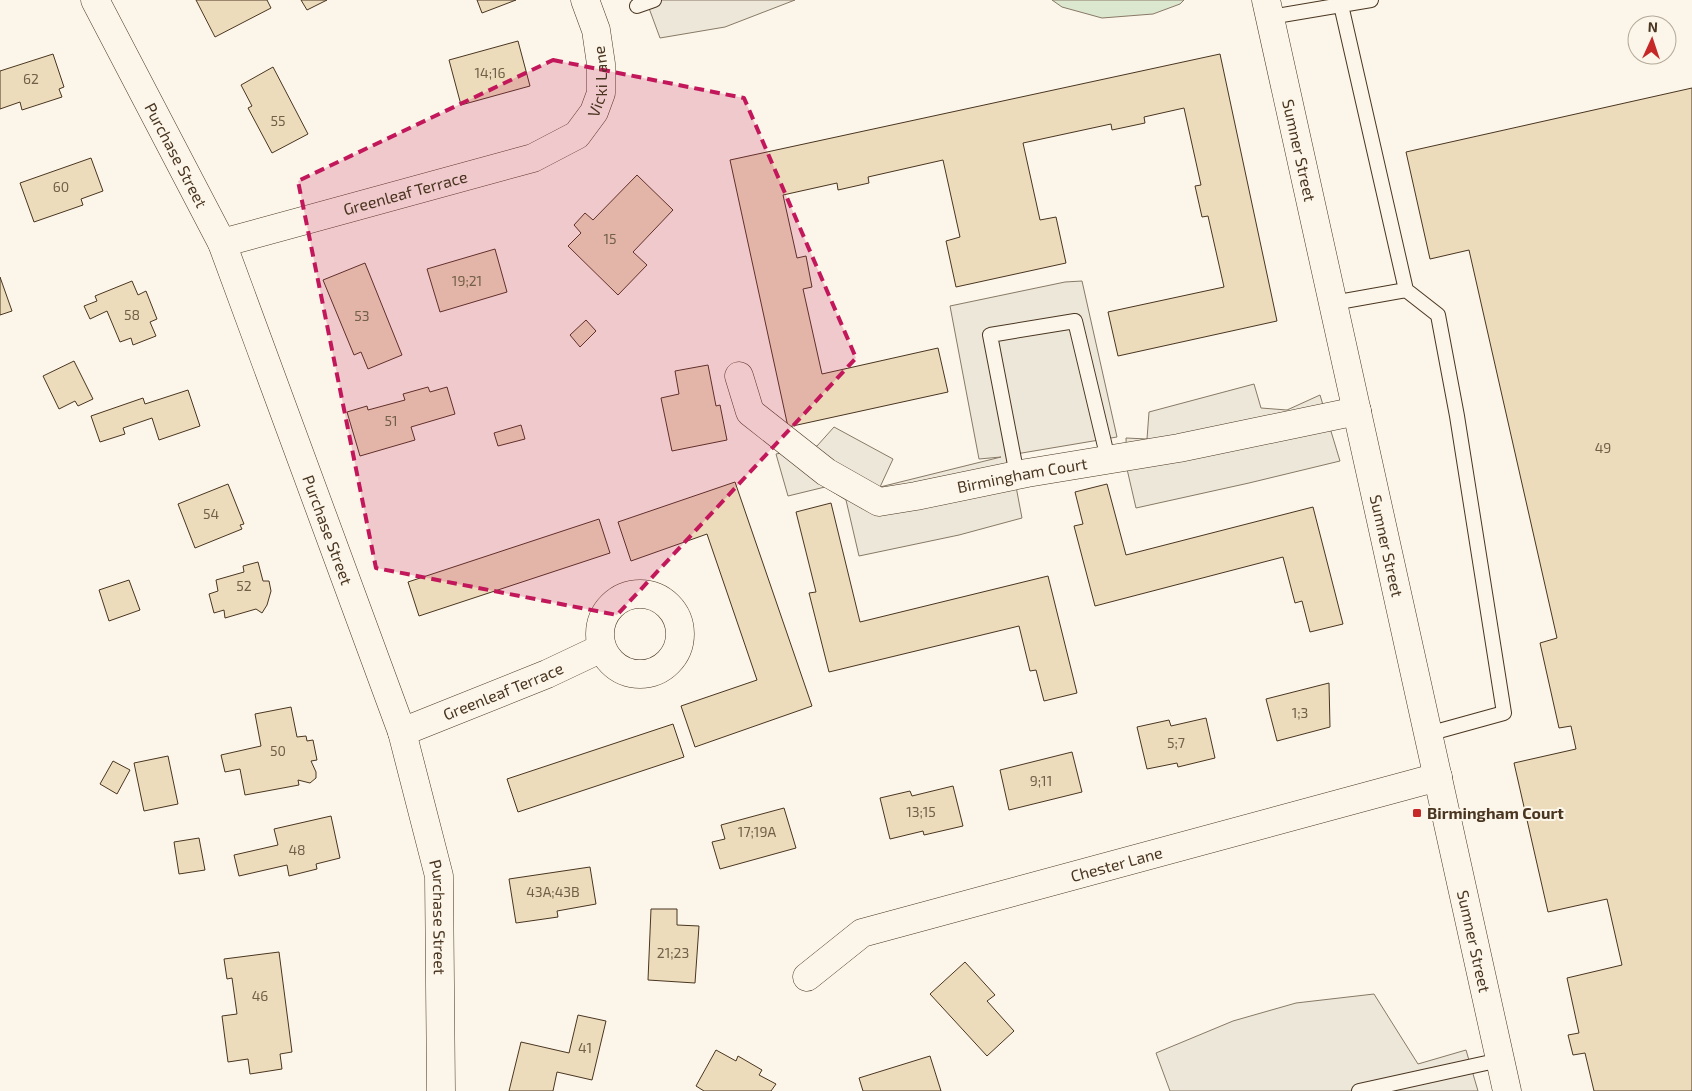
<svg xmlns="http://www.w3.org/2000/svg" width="1692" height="1091" viewBox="0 0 1692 1091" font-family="'Exo 2',sans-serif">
<rect width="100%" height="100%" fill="#fbf6e9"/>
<path fill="#dce7d0" stroke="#887966" d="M1052 0H1184L1180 4 1153 14 1102 18 1062 7Z"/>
<path fill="#ede7d9" stroke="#887966" d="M646 0H795L725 27 660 38Z
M1082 281 1117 437 1010 455 1022 518 959 535 859 556 846 500 825 487 788 496 776 454 817 446 834 427 893 459 880 487 1001 457 979 459 950 306 1065 282Z
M1254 384 1261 408 1287 410 1320 395 1340 461 1249 483 1136 508 1127 469 1126 438 1147 439 1149 412Z
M1374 994 1418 1064 1466 1050 1478 1091H1170L1156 1053 1233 1021 1296 1003Z"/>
<path fill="#ecdcbc" stroke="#4a3520" d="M196 0H267L271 8 215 37Z
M301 0H327L307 10Z
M477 0H516L482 13Z
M518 41 530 86 461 105 449 60Z
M53 54 64 87 59 89 62 97 22 110 20 102 0 109V71Z
M1220 54 1277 321 1118 356 1108 312 1224 287 1208 216 1202 217 1195 186 1201 185 1184 108 1144 117 1145 123 1112 130 1111 124 1023 143 1040 220 1056 217 1066 263 956 287 946 241 960 237 943 160 868 177 869 183 838 190 837 183 783 195 797 258 806 256 812 287 803 289 822 374 938 348 948 392 788 427 730 160Z
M273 67 308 134 272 153 248 108 252 106 241 85Z
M1692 88V1091H1594L1585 1053 1573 1055 1568 1035 1579 1033 1567 978 1622 965 1607 899 1548 912 1514 763 1576 749 1571 726 1559 728 1540 643 1557 638 1469 250 1430 259 1406 152Z
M91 158 103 191 81 199 83 205 34 222 20 183Z
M637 175 673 210 633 252 647 265 618 295 568 246 581 233 574 225 585 213 593 220Z
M495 249 507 292 440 312 427 269Z
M365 263 402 355 368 369 361 352 354 355 323 280Z
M0 277 12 311 0 315Z
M132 281 138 295 146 291 157 319 150 322 156 336 133 345 131 338 120 342 107 311 90 319 84 306 97 301 95 296Z
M586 320 596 331 580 347 570 335Z
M74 361 93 399 78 406 75 401 59 409 43 376Z
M708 365 716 406 720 405 727 440 672 451 661 398 679 394 675 371Z
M428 387 430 392 447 387 455 414 411 427 415 440 360 456 347 412 367 406 368 410 405 400 403 394Z
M188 390 200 426 159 440 152 418 123 428 125 434 100 442 91 416 143 398 145 404Z
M521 425 525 439 498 446 494 433Z
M735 482 812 706 695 747 681 706 757 680 707 534 631 561 618 522Z
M228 484 244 524 240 525 242 529 195 548 178 504Z
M1107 484 1126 555 1313 507 1343 624 1310 632 1302 601 1295 603 1283 557 1095 606 1074 526 1083 524 1075 492Z
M831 503 860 622 1048 576 1077 693 1044 701 1036 670 1030 671 1019 626 829 672 809 593 816 592 796 512Z
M599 519 610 553 419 616 408 582Z
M258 562 263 581H269L271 591 267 605 262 613 256 609 225 618 224 610 214 613 209 594 218 591 216 580 244 572 243 566Z
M129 580 140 610 109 621 99 590Z
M1329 683 1330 727 1277 741 1266 699Z
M291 707 297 737 306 736 307 741 313 740 317 760 311 761 316 772V778L310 783 298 780 299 785 245 795 240 769 225 772 221 755 261 746 255 714Z
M1206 718 1215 758 1178 767 1177 763 1147 769 1137 727 1169 720 1171 726Z
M673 724 684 757 518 812 507 779Z
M1072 752 1082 792 1009 810 1000 770Z
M168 756 178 804 144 811 134 763Z
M113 761 130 770 117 794 100 784Z
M953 786 963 826 924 835 923 831 890 839 880 798 910 791 912 796Z
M784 808 796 848 720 869 712 842 725 839 721 825Z
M331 816 340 858 316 864 317 869 289 876 287 865 239 876 234 855 278 845 274 829Z
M199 838 205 870 179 874 174 842Z
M590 867 596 904 557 911 558 917 516 923 509 879Z
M651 909H677V925L699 926 695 983 648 980Z
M279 952 292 1052 280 1054 282 1069 250 1074 248 1059 228 1062 222 1016 237 1014 232 978 227 979 224 959Z
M965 962 995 995 987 1001 1014 1031 987 1056 930 994Z
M578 1015 606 1021 592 1080 557 1072 553 1091H509L521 1042 569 1053Z
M716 1050 736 1061 738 1056 762 1070 759 1075 776 1084 771 1091H704L696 1086Z
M930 1056 941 1091H863L859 1078Z"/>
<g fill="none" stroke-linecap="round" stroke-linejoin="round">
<defs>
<path id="service" d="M637 6 654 0
M1270 17 1371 0
M1406 290 1438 315 1457 416 1504 713 1428 734
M1333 303 1406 290 1341 5
M1017 475 990 335 1075 321 1108 459
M1359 1091 1500 1060"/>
<g id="minor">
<path id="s1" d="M222 243 533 158 577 135 594 112 601 93V64L596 30 585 0"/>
<path id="s2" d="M739 376 750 412 826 472 879 502 916 496 1027 473 1179 448 1357 411"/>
<circle cx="640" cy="634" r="40"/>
<path id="s3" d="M402 732 547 674 602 648"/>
<path id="s4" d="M807 977 862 933 1438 777"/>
</g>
<g id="tertiary">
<path id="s5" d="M1266 0 1507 1091"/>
</g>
<g id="secondary">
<path id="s6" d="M95 0 222 243 402 732 439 876 441 1091"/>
</g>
</defs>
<use href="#service" stroke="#4a3520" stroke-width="16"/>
<use href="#minor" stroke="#4a3520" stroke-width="29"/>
<use href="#tertiary" stroke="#4a3520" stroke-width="29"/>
<use href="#secondary" stroke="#4a3520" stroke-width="29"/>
<use href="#service" stroke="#fbf6e9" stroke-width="14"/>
<use href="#minor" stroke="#fbf6e9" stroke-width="28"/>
<use href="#tertiary" stroke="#fbf6e9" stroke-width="28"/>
<use href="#secondary" stroke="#fbf6e9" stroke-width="28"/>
</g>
<path fill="#c2185b" fill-opacity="0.2" stroke="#c2185b" stroke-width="4" stroke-dasharray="10 6" stroke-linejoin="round" d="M553 60 744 98 856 358 617 615 376 568 298 181Z"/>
<rect fill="#c62828" stroke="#fbf6e9" stroke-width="2" x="1412" y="808" width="10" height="10" rx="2.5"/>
<g text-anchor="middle" stroke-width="4" stroke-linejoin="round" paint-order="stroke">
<g font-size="14" fill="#725f47">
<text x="490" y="78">14;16</text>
<text x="31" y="84">62</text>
<text x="278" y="126">55</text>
<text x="61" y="192">60</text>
<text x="610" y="244">15</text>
<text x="467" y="286">19;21</text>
<text x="132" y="320">58</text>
<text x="362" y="321">53</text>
<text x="391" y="426">51</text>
<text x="1603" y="453">49</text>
<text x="211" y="519">54</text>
<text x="244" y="591">52</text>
<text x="1300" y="718">1;3</text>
<text x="1176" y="748">5;7</text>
<text x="278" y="756">50</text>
<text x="1041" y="786">9;11</text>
<text x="921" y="817">13;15</text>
<text x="757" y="837">17;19A</text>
<text x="297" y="855">48</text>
<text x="553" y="897">43A;43B</text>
<text x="673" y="958">21;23</text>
<text x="260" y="1001">46</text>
<text x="585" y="1053">41</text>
</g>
<g font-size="16" fill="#4a3520" stroke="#fbf6e9">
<text dy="6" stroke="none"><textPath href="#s1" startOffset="432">Vicki Lane</textPath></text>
<text dy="6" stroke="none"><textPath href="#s5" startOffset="154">Sumner Street</textPath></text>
<text dy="6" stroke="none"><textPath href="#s6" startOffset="175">Purchase Street</textPath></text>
<text dy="6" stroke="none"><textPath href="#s1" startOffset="190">Greenleaf Terrace</textPath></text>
<text dy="6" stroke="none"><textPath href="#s2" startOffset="341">Birmingham Court</textPath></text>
<text dy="6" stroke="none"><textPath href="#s6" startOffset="580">Purchase Street</textPath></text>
<text dy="6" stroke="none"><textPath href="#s5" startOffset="559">Sumner Street</textPath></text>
<text dy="6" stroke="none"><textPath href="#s3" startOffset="109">Greenleaf Terrace</textPath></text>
<text dy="6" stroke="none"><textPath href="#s4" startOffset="334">Chester Lane</textPath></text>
<text dy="6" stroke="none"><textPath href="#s6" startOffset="985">Purchase Street</textPath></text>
<text dy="6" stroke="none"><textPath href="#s5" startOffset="964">Sumner Street</textPath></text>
</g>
<g font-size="16" font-weight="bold" fill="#4a3520" stroke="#fbf6e9" text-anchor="start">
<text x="1427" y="819">Birmingham Court</text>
</g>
</g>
<g transform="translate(1652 40) rotate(3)"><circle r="24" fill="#fbf6e9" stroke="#b4a999"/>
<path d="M0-4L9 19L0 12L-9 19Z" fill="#c62828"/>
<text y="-8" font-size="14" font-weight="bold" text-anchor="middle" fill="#4a3520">N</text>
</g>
</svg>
